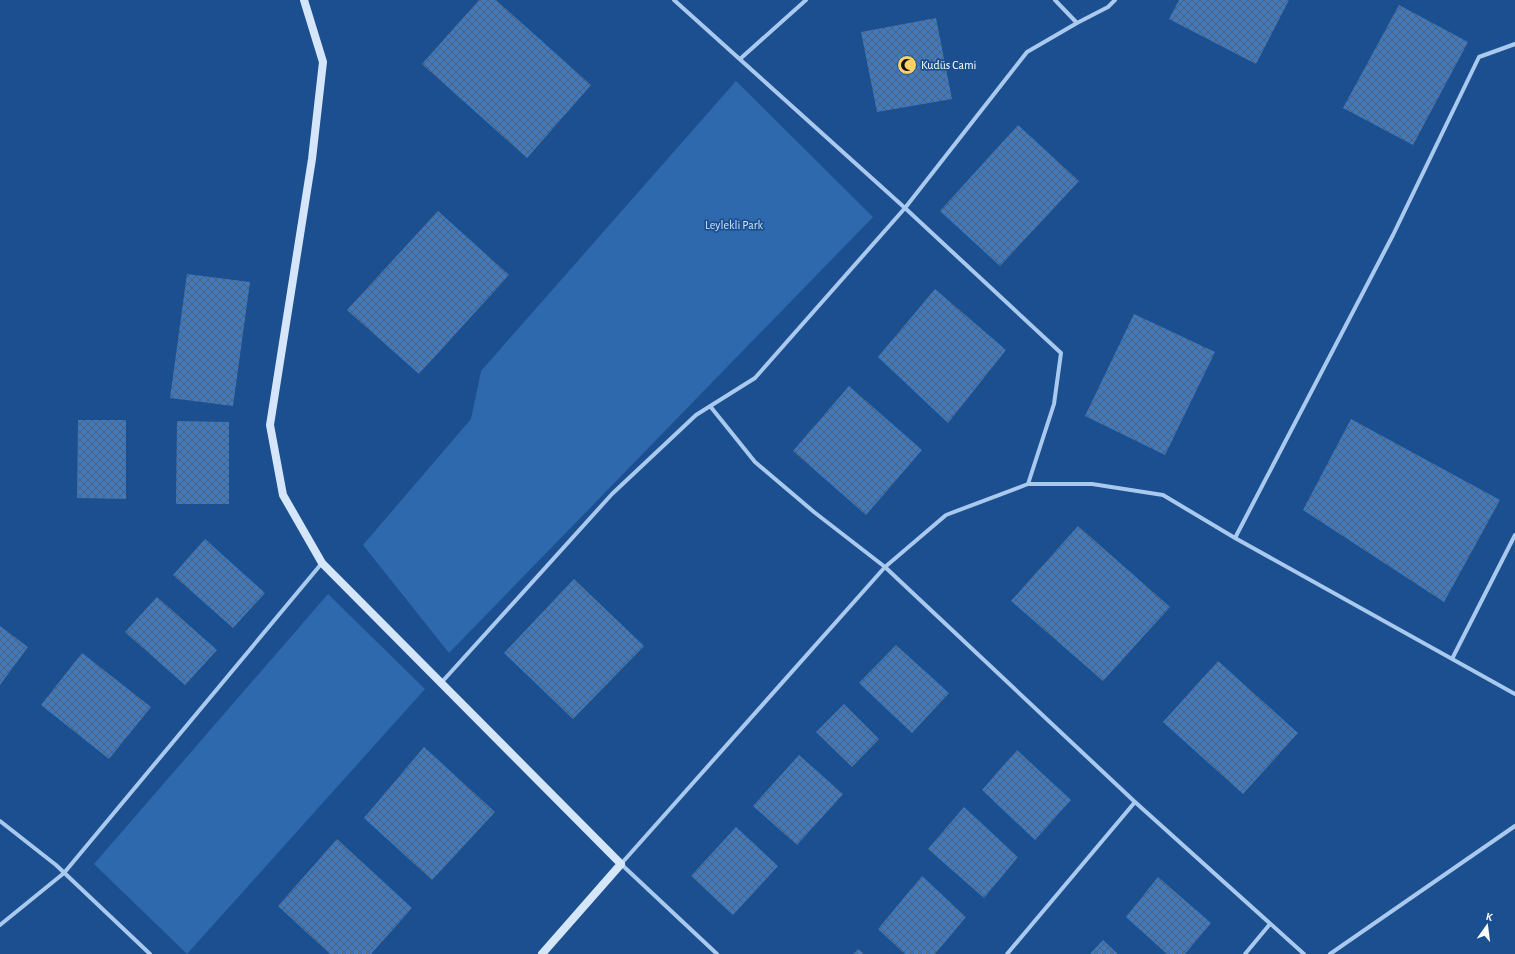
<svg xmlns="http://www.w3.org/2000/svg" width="1515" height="954" viewBox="0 0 1515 954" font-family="'Alegreya Sans',sans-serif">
<defs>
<pattern id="building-cross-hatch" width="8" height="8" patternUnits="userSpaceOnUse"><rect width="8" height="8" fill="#4478b7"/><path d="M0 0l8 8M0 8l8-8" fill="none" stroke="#486282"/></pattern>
</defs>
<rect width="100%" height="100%" fill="#1b4f8f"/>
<path fill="#2e69ad" d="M736 81 873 217 449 653 363 545 471 419 481 371Z
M328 594 425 689 187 954 94 864Z"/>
<path fill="url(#building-cross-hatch)" d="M479 0H496L591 85 527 158 422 64Z
M1179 0H1289L1256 64 1169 19Z
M1399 5 1468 42 1413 145 1343 108Z
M936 18 952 99 877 112 861 32Z
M1018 125 1079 181 1000 266 940 211Z
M438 211 509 275 419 374 347 310Z
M187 274 250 282 233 406 170 398Z
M935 289 1006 350 948 423 878 357Z
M1134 314 1215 352 1165 455 1085 416Z
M849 386 922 450 866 515 793 451Z
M1351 419 1500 500 1444 602 1303 510Z
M78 420H126V499L77 498Z
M177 421 229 422V504H176Z
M1078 526 1170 607 1103 681 1011 601Z
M205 539 265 593 233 628 173 575Z
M574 579 644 646 573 719 504 653Z
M157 597 217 650 185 685 125 632Z
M0 626 28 647 0 685Z
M896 645 949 693 912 733 859 683Z
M82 653 151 707 109 759 41 705Z
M1218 661 1298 733 1243 794 1163 722Z
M844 704 879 739 852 767 816 732Z
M424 747 495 812 432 880 364 818Z
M1017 750 1071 800 1035 840 982 790Z
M799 755 843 794 797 845 753 806Z
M964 807 1018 857 984 898 928 849Z
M736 827 778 866 733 915 691 876Z
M337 839 412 908 371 954H330L278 906Z
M922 876 966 917 935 954H905L878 929Z
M1158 877 1211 923 1185 954H1167L1126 917Z
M1103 940 1118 954H1090Z
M858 949 864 954H853Z"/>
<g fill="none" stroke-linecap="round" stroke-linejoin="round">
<path stroke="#a9c9ee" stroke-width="4" d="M674 0 905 208 1061 353 1054 404 1028 484 946 515 885 567 621 864 717 954
M1055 0 1077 23
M740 59 806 0
M710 406 755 462 814 512 885 567 1135 802 1304 954
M1028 484H1092L1163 495 1235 538 1515 694
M1235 538 1393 235 1479 57 1515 44
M1452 659 1515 535
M441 683 612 494 696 415 755 378 905 208 1027 52 1077 23 1108 7 1115 0
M0 821 56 865 150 954
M0 925 64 873 322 563
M1007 954 1135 802
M1245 954 1270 924
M1330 954 1515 826"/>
<path stroke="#d6e6fa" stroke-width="8" d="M304 0 323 62 312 159 270 425 283 495 322 563 621 864 542 954"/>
</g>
<defs>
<symbol id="mosque-disc" viewBox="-11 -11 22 22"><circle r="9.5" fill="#ffd166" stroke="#1b4f8f"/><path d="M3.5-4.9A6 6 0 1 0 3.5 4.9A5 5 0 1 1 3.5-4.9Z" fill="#111"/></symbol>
</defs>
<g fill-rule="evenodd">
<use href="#mosque-disc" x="896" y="54" width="22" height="22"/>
</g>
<g text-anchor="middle" stroke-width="3.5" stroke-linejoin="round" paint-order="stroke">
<g font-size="12" fill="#fff" stroke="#1b4f8f" text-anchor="start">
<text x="921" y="69">Kudüs Cami</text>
</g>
<g font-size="12" fill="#cfe3fa" stroke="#1b4f8f">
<text x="734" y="229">Leylekli Park</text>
</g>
</g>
<g transform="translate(1487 926) rotate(14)" stroke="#1b4f8f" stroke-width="3" paint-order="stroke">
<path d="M0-3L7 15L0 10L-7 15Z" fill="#ffffff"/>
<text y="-6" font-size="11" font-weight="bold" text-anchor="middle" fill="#ffffff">K</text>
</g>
</svg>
